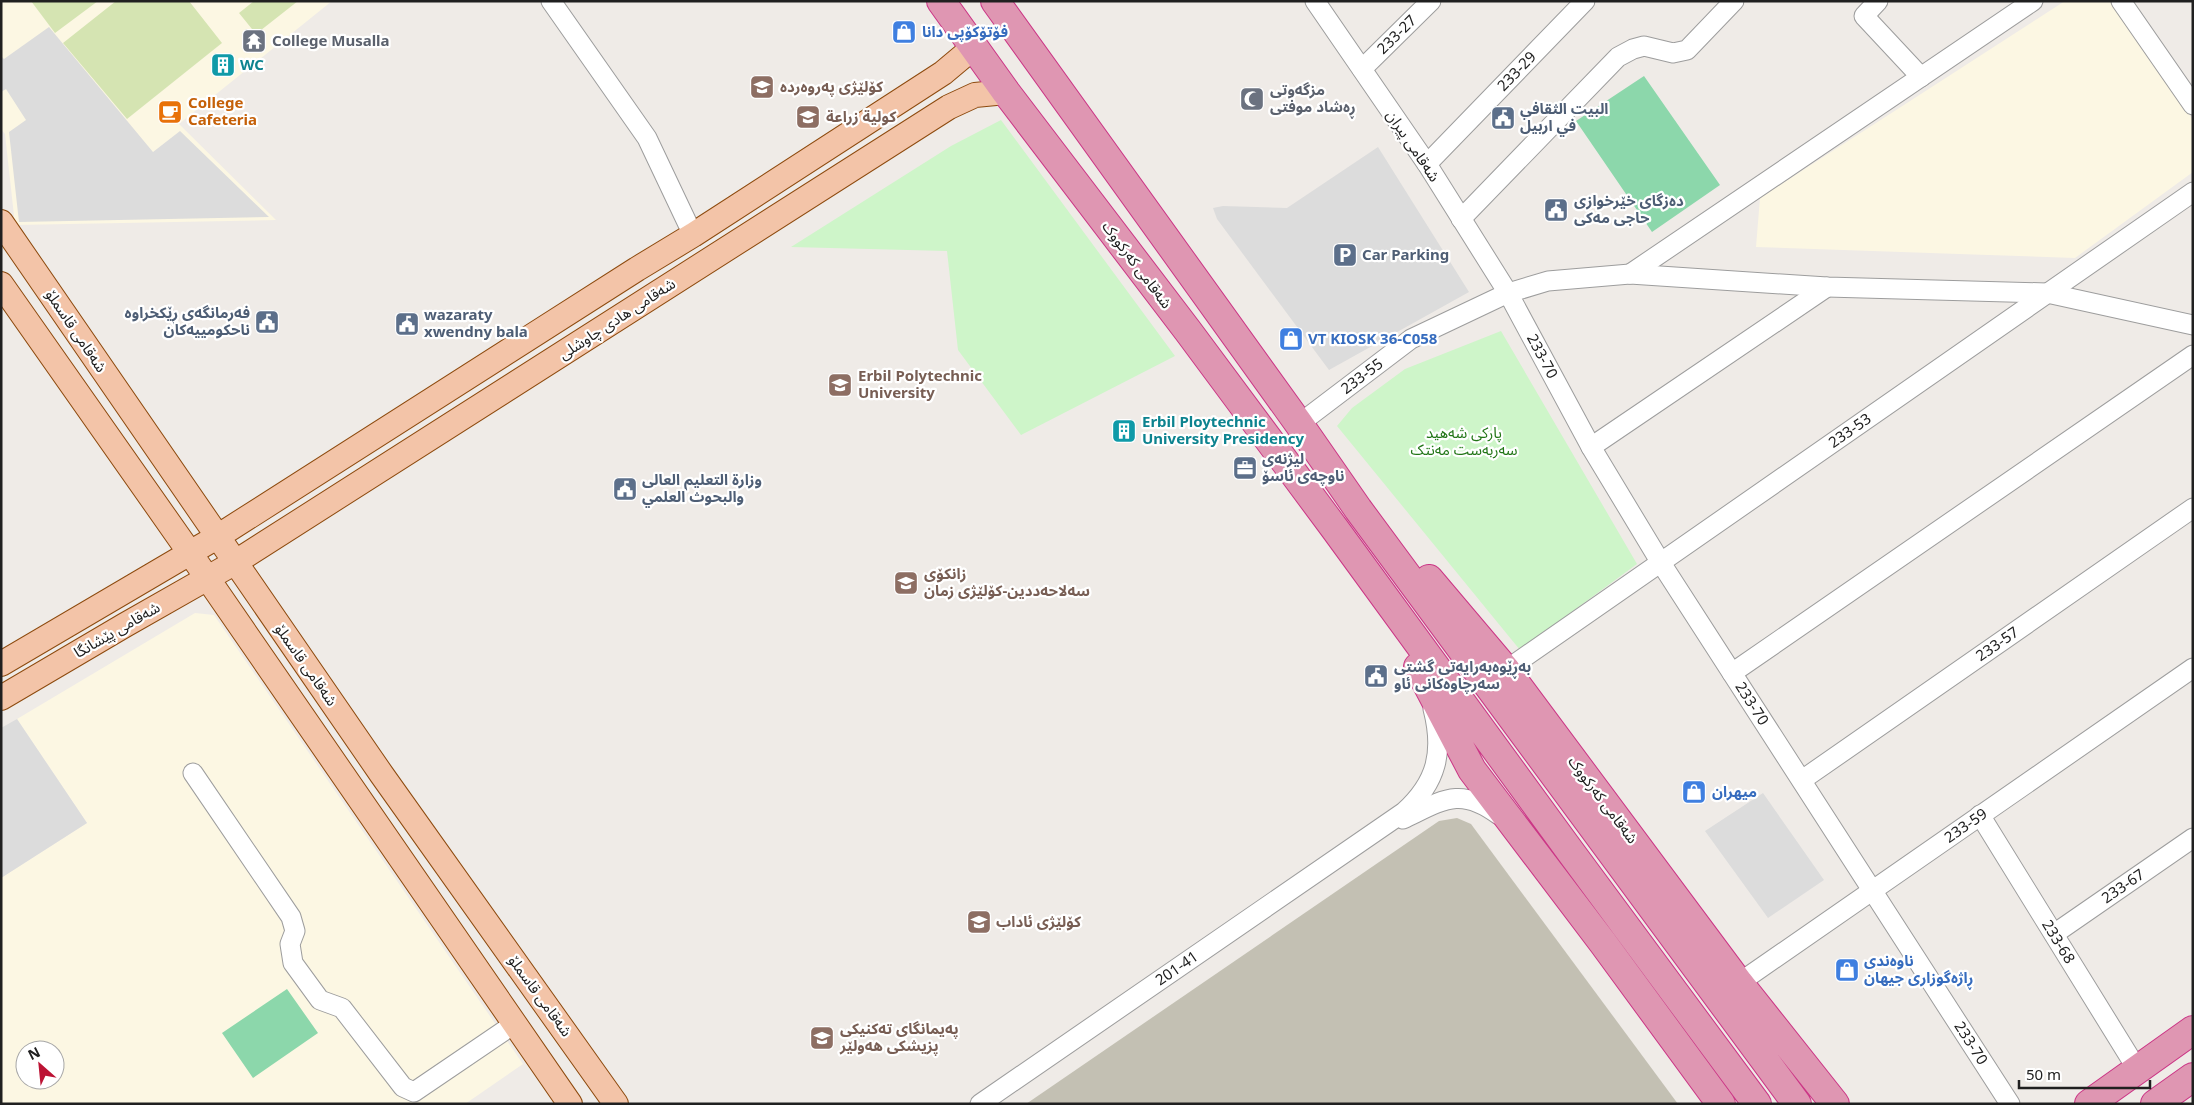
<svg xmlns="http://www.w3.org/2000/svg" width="2194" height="1105" viewBox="0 0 2194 1105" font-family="'Noto Sans','Noto Sans Arabic',sans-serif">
<rect width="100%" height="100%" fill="#efebe7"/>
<path fill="#fcf7e3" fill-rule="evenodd" d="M1 1H332L179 124 276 220 15 225 5 134 1 129Z
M2065 1H2111L2193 120V172L2075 258 1756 247 1760 198Z
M195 613 214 615 523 1064 465 1104 1 1103V878L87 823 17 719ZM25 1050H55V1080H25Z"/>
<path fill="#c3c0b3" d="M1457 818 1471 824 1678 1104H1026L1439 821Z"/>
<path fill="#d5e4b2" d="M31 1H98L55 33Z
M116 1H189L222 43 127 119 63 43Z
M254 1H298L256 34 239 13Z"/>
<path fill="#cef5c9" d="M1001 120 1175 356 1021 435 958 350 947 251 791 247 951 146Z
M1501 331 1637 564 1520 650 1337 426 1352 408 1405 369Z"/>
<path fill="#8cd7ab" d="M1644 76 1720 185 1652 232 1576 121Z
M287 989 318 1033 253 1078 222 1033Z"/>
<path fill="#dcdcdc" d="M49 27 153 152 180 131 269 217 19 222 9 132 26 120 6 89 1 92V56L4 59Z
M1378 147 1469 292 1329 370 1217 219 1213 208 1223 206 1287 208Z
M17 719 87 823 1 878V728Z
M1763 793 1824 880 1768 918 1705 831Z"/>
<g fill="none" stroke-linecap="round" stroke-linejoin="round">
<defs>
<g id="minor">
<path d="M551 1 647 138 693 235"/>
<path id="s1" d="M1315 1 1427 164 1508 293 1591 447 1661 563 2010 1104"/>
<path d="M1878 1 1864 16 1921 77"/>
<path d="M2121 1 2193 105"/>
<path id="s2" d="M1362 69 1431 1"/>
<path id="s3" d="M1427 164 1585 1"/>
<path d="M1461 219 1618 57 1633 49 1644 46 1673 53 1687 50 1734 1"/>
<path d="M1630 274 2033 1"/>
<path id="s4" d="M1299 424 1411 339 1508 293 1548 281 1630 274 1827 287 2047 293 2193 325"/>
<path d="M1591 447 1827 287"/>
<path id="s5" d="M1506 670 2193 192"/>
<path d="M1732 673 2193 355"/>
<path d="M193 773 291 917 295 931 290 944 293 963 320 1000 342 1008 403 1087 414 1092 514 1024"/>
<path id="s6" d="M1802 780 2193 508"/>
<path id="s7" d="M1980 815 2137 1069"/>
<path d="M1403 819C1443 800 1460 786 1499 815"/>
<path id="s8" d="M2054 934 2193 838"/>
<path id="s9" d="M1739 983 2193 668"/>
<path id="s10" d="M980 1104 1404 812C1437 782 1444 752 1433 709"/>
</g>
<path id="major" d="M1 222 382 775 616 1104
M1 284 190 553 570 1104
M1 664 217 537 637 269 693 235 943 73 974 47
M1 698 125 625 234 563 949 107 975 95 1006 92"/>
<path id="highway" d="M941 1 1006 92 1188 331 1335 529 1570 851 1757 1104
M995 1 1299 424 1358 509 1797 1104
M1429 579 1506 670 1739 983 1835 1104
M1418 667 1472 770 1603 943 1721 1104
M2089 1104 2193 1030
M2155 1104 2193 1077"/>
</defs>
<use href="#minor" stroke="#9d9d9d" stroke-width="21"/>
<use href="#major" stroke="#8d4a0e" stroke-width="26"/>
<use href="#highway" stroke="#cb3686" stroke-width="30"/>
<use href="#minor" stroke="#fff" stroke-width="19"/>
<use href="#major" stroke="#f3c4a8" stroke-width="24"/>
<use href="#highway" stroke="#df96b2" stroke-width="28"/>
</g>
<defs>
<symbol id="shop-square" viewBox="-11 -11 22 22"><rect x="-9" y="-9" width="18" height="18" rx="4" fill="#3f7fe0" stroke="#fff"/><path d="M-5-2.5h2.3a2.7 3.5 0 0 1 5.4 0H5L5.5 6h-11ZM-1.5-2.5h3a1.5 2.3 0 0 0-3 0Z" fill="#fff"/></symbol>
<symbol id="temple-square" viewBox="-11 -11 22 22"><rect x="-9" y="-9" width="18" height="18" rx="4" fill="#6b7280" stroke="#fff"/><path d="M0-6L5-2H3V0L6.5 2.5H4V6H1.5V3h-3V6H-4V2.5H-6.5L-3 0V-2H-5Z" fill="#fff"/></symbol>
<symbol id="building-square" viewBox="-11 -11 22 22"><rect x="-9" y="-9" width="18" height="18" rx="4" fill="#0f9aa8" stroke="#fff"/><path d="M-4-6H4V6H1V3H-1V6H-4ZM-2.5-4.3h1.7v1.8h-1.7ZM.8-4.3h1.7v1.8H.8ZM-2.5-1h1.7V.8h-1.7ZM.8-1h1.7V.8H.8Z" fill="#fff"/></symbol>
<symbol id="university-square" viewBox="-11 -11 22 22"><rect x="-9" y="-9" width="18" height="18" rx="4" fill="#8d6e63" stroke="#fff"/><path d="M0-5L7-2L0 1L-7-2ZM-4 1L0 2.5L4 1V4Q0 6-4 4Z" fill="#fff"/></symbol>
<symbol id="mosque-square" viewBox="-11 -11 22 22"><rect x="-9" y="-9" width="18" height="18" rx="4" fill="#6b7280" stroke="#fff"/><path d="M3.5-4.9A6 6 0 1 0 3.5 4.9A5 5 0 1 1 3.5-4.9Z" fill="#fff"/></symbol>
<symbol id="cafe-square" viewBox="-11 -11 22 22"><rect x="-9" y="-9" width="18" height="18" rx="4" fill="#e8710a" stroke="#fff"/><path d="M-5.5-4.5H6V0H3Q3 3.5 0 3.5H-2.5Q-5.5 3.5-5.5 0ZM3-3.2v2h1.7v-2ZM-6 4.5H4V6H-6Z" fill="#fff"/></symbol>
<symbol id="civic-square" viewBox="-11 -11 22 22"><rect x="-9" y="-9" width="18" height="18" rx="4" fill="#5c6f8a" stroke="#fff"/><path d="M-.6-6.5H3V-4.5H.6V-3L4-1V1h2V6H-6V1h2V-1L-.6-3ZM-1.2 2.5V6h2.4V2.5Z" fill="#fff"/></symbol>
<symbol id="parking-square" viewBox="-11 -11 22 22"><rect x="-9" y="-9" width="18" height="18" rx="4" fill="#5c6f8a" stroke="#fff"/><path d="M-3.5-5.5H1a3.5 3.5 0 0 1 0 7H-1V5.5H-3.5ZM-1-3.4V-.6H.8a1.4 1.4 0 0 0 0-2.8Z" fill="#fff"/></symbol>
<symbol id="office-square" viewBox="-11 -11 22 22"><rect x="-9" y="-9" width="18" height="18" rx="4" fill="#5c6f8a" stroke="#fff"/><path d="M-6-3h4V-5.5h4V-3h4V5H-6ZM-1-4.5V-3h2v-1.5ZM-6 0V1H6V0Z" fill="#fff"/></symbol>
</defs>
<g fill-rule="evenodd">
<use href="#shop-square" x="890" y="18" width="28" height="28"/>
<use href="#temple-square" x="240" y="27" width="28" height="28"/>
<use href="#building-square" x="209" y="51" width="28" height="28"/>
<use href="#university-square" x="748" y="73" width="28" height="28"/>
<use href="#mosque-square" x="1238" y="85" width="28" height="28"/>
<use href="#cafe-square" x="156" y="98" width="28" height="28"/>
<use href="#university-square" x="794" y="103" width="28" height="28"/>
<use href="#civic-square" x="1489" y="104" width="28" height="28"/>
<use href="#civic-square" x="1542" y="196" width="28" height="28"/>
<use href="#parking-square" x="1331" y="241" width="28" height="28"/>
<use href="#civic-square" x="253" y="308" width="28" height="28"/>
<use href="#civic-square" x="393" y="310" width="28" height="28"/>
<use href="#shop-square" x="1277" y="325" width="28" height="28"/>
<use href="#university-square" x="826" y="371" width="28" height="28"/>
<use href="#building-square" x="1110" y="417" width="28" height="28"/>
<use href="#office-square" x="1231" y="454" width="28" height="28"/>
<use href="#civic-square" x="611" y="475" width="28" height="28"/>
<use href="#university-square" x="892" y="569" width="28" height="28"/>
<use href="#civic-square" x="1362" y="662" width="28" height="28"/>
<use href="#shop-square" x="1680" y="778" width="28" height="28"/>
<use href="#university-square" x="965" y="908" width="28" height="28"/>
<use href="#shop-square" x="1833" y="956" width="28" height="28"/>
<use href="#university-square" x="808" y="1024" width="28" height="28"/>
</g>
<g text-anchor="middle" stroke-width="4.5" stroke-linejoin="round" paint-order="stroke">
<g font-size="15" font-weight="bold" fill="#366cbe" stroke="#fff" text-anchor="start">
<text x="922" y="37">فۆتۆکۆپی دانا</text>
<text x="1308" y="344">VT KIOSK 36-C058</text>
<text x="1712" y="797">میهران</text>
<text x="1864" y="966">ناوەندی<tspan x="1864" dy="17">ڕاژەگوزاری جیهان</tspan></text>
</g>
<g font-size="15" fill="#202020" stroke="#fff">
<text dy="5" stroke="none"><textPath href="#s2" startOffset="49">233-27</textPath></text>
<text dy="5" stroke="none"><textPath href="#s3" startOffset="129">233-29</textPath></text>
<text transform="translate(1413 146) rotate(56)" y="5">شەقامی پیران</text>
<text transform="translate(1137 265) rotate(53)" y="5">شەقامی کەرکووک</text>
<text transform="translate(617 319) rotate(-33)" y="5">شەقامی هادی چاوشلی</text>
<text transform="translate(76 331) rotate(56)" y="5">شەقامی قاسملۆ</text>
<text dy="5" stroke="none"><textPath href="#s1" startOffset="422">233-70</textPath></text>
<text dy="5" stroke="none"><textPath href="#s4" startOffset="79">233-55</textPath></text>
<text dy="5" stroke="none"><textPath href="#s5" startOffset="419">233-53</textPath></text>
<text transform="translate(117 630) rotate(-30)" y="5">شەقامی پێشانگا</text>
<text dy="5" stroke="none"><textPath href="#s6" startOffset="238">233-57</textPath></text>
<text transform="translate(306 665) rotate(55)" y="5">شەقامی قاسملۆ</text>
<text dy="5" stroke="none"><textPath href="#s1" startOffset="828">233-70</textPath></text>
<text transform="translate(1603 800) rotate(53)" y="5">شەقامی کەرکووک</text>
<text dy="5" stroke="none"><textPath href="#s9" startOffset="276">233-59</textPath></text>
<text dy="5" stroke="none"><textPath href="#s8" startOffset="84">233-67</textPath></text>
<text dy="5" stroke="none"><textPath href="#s7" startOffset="149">233-68</textPath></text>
<text dy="5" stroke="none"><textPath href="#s10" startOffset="239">201-41</textPath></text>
<text transform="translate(540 996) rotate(54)" y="5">شەقامی قاسملۆ</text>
<text dy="5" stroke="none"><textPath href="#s1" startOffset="1232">233-70</textPath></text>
</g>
<g font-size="15" font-weight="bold" fill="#5b616d" stroke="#fff" text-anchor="start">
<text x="272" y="46">College Musalla</text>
<text x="1270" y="95">مزگەوتی<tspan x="1270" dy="17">ڕەشاد موفتی</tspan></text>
</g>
<g font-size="15" font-weight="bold" fill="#0d838f" stroke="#fff" text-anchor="start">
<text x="240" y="70">WC</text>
<text x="1142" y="427">Erbil Ploytechnic<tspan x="1142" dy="17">University Presidency</tspan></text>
</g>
<g font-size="15" font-weight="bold" fill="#785e54" stroke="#fff" text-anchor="start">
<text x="780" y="92">کۆلێژی پەروەردە</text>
<text x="826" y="122">كولية زراعة</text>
<text x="858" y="381">Erbil Polytechnic<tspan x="858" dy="17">University</tspan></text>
<text x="924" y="579">زانکۆی<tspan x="924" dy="17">سەلاحەددین-کۆلێژی زمان</tspan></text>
<text x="996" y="927">کۆلێژی ئاداب</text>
<text x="840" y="1034">پەیمانگای تەکنیکی<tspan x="840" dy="17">پزیشکی هەولێر</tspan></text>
</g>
<g font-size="15" font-weight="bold" fill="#c56008" stroke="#fff" text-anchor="start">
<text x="188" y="108">College<tspan x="188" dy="17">Cafeteria</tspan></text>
</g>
<g font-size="15" font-weight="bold" fill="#4e5e75" stroke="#fff" text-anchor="start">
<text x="1520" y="114">البيت الثقافي<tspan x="1520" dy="17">في اربيل</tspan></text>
<text x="1574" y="206">دەزگای خێرخوازی<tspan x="1574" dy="17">حاجی مەکی</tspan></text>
<text x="1362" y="260">Car Parking</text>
<text x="250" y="318" text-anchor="end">فەرمانگەی ڕێکخراوە<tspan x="250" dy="17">ناحکومییەکان</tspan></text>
<text x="424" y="320">wazaraty<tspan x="424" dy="17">xwendny bala</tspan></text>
<text x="1262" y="464">لیژنەی<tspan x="1262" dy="17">ناوچەی ئاسۆ</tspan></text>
<text x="642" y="485">وزارة التعليم العالى<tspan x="642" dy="17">والبحوث العلمي</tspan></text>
<text x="1394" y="672">بەڕێوەبەرایەتی گشتی<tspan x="1394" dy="17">سەرچاوەکانی ئاو</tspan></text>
</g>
<g font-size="15" fill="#217516" stroke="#fff">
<text x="1464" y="438">پارکی شەهید<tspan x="1464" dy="17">سەربەست مەنتک</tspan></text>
</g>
</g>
<rect width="2194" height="1105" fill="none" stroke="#202020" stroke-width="5"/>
<g transform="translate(40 1065) rotate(333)"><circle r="24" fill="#ffffff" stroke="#a6a6a6"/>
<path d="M0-4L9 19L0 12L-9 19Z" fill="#bc1334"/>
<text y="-8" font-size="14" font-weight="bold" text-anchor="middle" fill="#202020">N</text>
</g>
<path d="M2019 1080v8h131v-8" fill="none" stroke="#202020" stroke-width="2.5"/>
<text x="2026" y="1080" font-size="15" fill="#202020" stroke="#ffffff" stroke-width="4" paint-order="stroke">50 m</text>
</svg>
